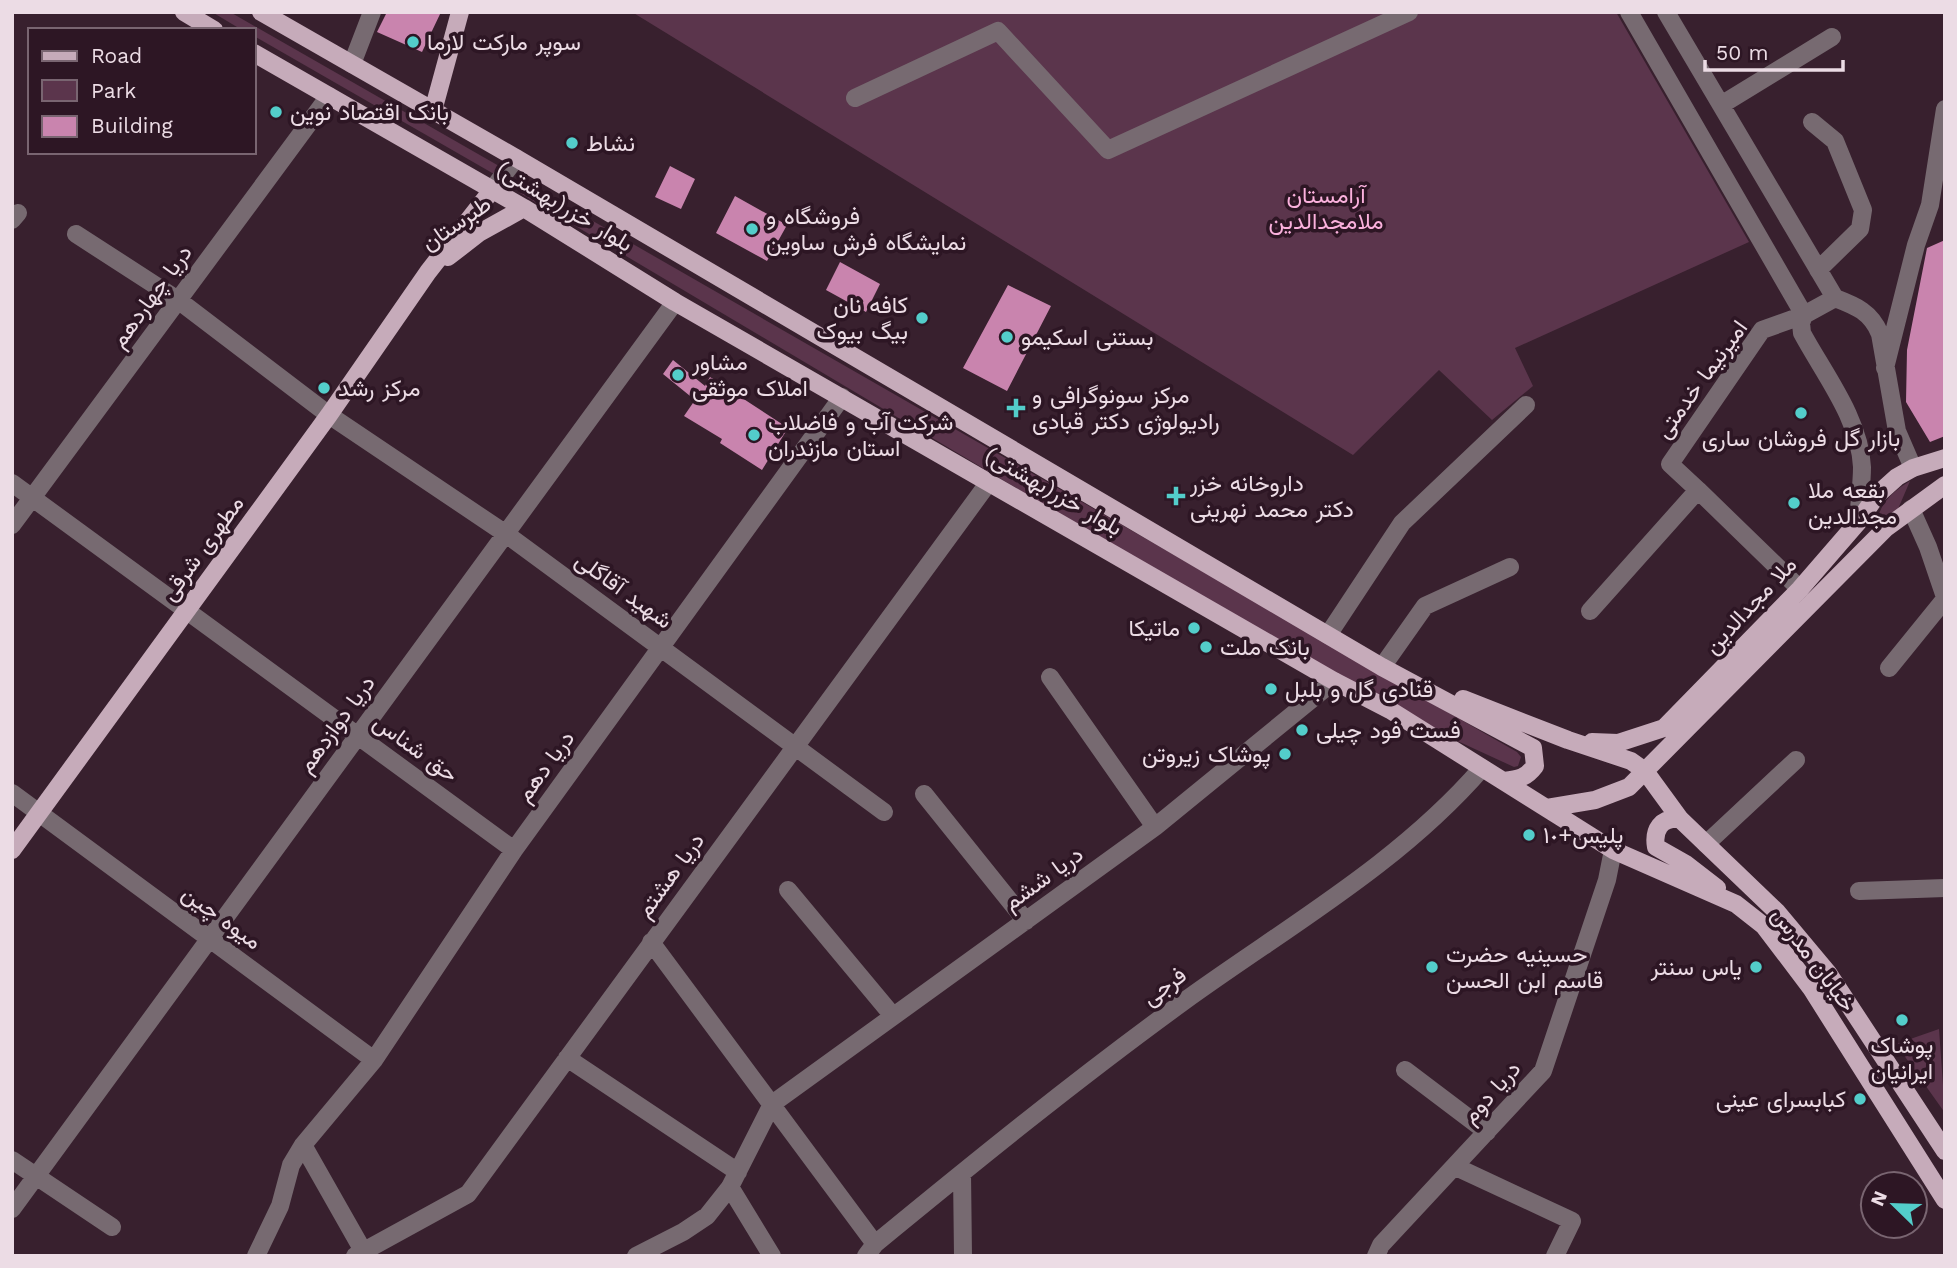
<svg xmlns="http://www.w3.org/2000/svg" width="1957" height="1268" viewBox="0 0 1957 1268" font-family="'Work Sans',Vazirmatn,sans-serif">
<rect width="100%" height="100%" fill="#38202e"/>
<path fill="#5b354c" d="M212 12H230L499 166 494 174 254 36V30H242Z
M632 12H1616L1749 242 1515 348 1533 386 1492 420 1439 370 1353 455Z
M517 187 579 213 1517 752 1521 757 1518 766 1514 767 1390 710 520 193Z
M1910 481 1898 509 1875 528C1879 505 1890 493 1910 481Z
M1939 1029 1945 1113 1896 1044Z"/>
<path fill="#c984ae" d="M387 12H441L422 52 377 32Z
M670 166 695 179 681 209 655 197Z
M735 196 787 225 767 261 716 233Z
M1945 240V436L1930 442 1906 402 1907 350 1927 248Z
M840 262 880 284 866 312 826 290Z
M1008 285 1051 306 1007 391 963 368Z
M673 360 705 386 710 377 788 428 762 470 720 443 722 439 684 416 695 400 663 374Z"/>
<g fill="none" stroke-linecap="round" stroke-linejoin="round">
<path stroke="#776a71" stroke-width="18" d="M1629 12 1804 315
M1666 12 1835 298
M352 64 372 12
M855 98 998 31 1108 150 1409 12
M1721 105 1832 37
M1812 122 1835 141 1863 210 1860 229 1818 270
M492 190 516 158
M12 220 18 213
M76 234 178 300 329 415 506 534 884 812
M1835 298C1856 306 1871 312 1880 334L1897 431 1913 468
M1804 315 1801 323 1802 333C1824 374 1860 419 1862 467 1862 485 1859 504 1858 522
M1885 368 1916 245 1930 205 1945 109
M12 483 514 850
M1698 490 1800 589
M1911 509 1928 547 1945 597
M12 525 329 96
M1590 611 1698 490 1670 464 1762 330 1804 315 1835 298
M1328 635 1402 523 1526 405
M1382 667 1425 606 1510 567
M1889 668 1945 599
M1050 677 1155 827
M12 793 374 1060
M924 794 1026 921
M1706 844 1796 760
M788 890 893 1016
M1859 891 1945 888
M651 942 875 1244
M567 1058 738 1172
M1405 1070 1487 1132
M303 1145 366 1256
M12 1160 112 1227
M1456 1167 1572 1221 1555 1256
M962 1173 963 1256
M730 1187 772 1256
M12 1209 675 302
M256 1256 280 1206 291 1165 303 1145 374 1060 514 850 842 397
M355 1256 468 1194 989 482
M636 1256 683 1232 707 1216 730 1187 772 1104 1155 827 1334 681
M866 1256 875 1244C976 1161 1077 1079 1183 1002 1285 928 1399 864 1482 768
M1376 1256 1381 1245 1543 1071 1607 880 1613 850"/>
<path stroke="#c6abba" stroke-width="18" d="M184 12 214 30
M261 12 516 158 1382 667 1533 748 1535 766C1526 778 1519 779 1504 781
M254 53 524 208 675 302 1334 681 1390 710 1613 850 1736 904 1764 926 1811 988 1945 1200
M433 111 460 12
M448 257 479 233 524 208
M1463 699 1568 740 1631 761 1645 771 1680 819 1777 912 1828 973 1945 1151
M1592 742 1618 743 1664 728 1800 589 1858 522 1877 495 1897 477 1913 468 1945 458
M1547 808 1595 800 1629 787 1886 528 1945 485
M1680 819C1661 817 1653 830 1656 847L1686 864 1717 888
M12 850 329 415 428 272 492 190"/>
</g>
<g fill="#53cdca" stroke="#2d1624" stroke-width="2.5">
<circle cx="413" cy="42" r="7"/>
<circle cx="276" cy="112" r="7"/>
<circle cx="572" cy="143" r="7"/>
<circle cx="752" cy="229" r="7"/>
<circle cx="922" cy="318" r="7"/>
<circle cx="1007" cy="337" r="7"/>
<circle cx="678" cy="375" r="7"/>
<circle cx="324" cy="388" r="7"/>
<path d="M1012.5 397.5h7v7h7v7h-7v7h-7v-7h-7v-7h7z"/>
<circle cx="1801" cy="413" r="7"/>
<circle cx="754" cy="435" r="7"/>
<path d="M1172.5 485.5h7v7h7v7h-7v7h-7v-7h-7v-7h7z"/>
<circle cx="1794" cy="503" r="7"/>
<circle cx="1194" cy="628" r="7"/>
<circle cx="1206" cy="647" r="7"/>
<circle cx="1271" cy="689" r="7"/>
<circle cx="1302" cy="730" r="7"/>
<circle cx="1285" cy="754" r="7"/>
<circle cx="1529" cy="835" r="7"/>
<circle cx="1432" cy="967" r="7"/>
<circle cx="1756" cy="967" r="7"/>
<circle cx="1902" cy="1020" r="7"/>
<circle cx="1860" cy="1099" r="7"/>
</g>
<g text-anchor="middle" stroke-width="7" stroke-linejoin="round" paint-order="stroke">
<g font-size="23" fill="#ecdce5" stroke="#2d1624" text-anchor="start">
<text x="427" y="50">سوپر مارکت لارما</text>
<text x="290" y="120">بانک اقتصاد نوین</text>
<text x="586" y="151">نشاط</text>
<text x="766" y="224">فروشگاه و<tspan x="766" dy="26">نمایشگاه فرش ساوین</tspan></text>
<text x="908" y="313" text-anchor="end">کافه نان<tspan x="908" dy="26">بیگ بیوک</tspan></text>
<text x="1021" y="345">بستنی اسکیمو</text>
<text x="692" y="370">مشاور<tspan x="692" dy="26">املاک موثقی</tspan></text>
<text x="338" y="396">مرکز رشد</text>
<text x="1032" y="403">مركز سونوگرافی و<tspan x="1032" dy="26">راديولوژی دكتر قبادی</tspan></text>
<text x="768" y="430">شرکت آب و فاضلاب<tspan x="768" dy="26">استان مازندران</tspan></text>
<text x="1801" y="446" text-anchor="middle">بازار گل فروشان ساری</text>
<text x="1190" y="491">داروخانه خزر<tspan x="1190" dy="26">دکتر محمد نهرینی</tspan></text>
<text x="1808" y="498">بقعه ملا<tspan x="1808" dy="26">مجدالدين</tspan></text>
<text x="1180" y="636" text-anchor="end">ماتیکا</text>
<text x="1220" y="655">بانک ملت</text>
<text x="1285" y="697">قنادی گل و بلبل</text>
<text x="1316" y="738">فست فود چیلی</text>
<text x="1271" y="762" text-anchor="end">پوشاک زیروتن</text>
<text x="1543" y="843">پلیس+١٠</text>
<text x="1446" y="962">حسینیه حضرت<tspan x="1446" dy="26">قاسم ابن الحسن</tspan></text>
<text x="1742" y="975" text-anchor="end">یاس سنتر</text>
<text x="1902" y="1053" text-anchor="middle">پوشاک<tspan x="1902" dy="26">ایرانیان</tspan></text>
<text x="1846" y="1107" text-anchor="end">کبابسرای عینی</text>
</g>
<g font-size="23" fill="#fbb1dd" stroke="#2d1624">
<text x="1326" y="203">آرامستان<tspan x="1326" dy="26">ملامجدالدین</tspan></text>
</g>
<g font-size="23" fill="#ecdce5" stroke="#2d1624">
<text transform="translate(565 206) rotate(31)" y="8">بلوار خزر(بهشتی)</text>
<text transform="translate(456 223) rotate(-34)" y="8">طبرستان</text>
<text transform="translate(151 296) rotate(-54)" y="8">دریا چهاردهم</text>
<text transform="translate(1701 379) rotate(-54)" y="8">امیرنیما خدمتی</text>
<text transform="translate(1054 491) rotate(30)" y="8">بلوار خزر(بهشتی)</text>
<text transform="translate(202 548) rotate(-54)" y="8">مطهری شرقی</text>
<text transform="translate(624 590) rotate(36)" y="8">شهید آقاگلی</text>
<text transform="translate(1750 605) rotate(-47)" y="8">ملا مجدالدین</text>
<text transform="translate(336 724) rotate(-54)" y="8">دریا دوازدهم</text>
<text transform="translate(416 748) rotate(36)" y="8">حق شناس</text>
<text transform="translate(545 766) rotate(-54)" y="8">دریا دهم</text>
<text transform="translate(670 875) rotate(-54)" y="8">دریا هشتم</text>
<text transform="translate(1043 878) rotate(-36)" y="8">دریا ششم</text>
<text transform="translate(222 917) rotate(36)" y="8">میوه چین</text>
<text transform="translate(1814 959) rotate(53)" y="8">خیابان مدرس</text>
<text transform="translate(1164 986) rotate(-36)" y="8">فرجی</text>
<text transform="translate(1491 1092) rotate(-48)" y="8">دریا دوم</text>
</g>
</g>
<rect width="1957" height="1268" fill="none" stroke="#ecdce5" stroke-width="28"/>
<rect x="28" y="28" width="228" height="126" fill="#2d1624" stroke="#796571" stroke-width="2"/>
<rect x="42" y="51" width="35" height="10" fill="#c6abba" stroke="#796571" stroke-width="2"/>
<text x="91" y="63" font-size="21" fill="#ecdce5">Road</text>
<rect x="42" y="80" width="35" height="21" fill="#5b354c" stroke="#796571" stroke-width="2"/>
<text x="91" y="98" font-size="21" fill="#ecdce5">Park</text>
<rect x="42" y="116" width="35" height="21" fill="#c984ae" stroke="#796571" stroke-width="2"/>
<text x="91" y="133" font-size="21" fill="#ecdce5">Building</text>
<g transform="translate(1894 1205) rotate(293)"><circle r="33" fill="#2d1624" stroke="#796571" stroke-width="2"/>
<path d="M0-5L12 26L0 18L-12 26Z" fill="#53cdca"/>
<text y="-10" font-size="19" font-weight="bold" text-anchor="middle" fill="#ecdce5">N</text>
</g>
<path d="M1705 60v10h138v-10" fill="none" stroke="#ecdce5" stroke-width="3.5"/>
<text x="1716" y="60" font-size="21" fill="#ecdce5" stroke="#2d1624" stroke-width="5" paint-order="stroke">50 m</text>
</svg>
